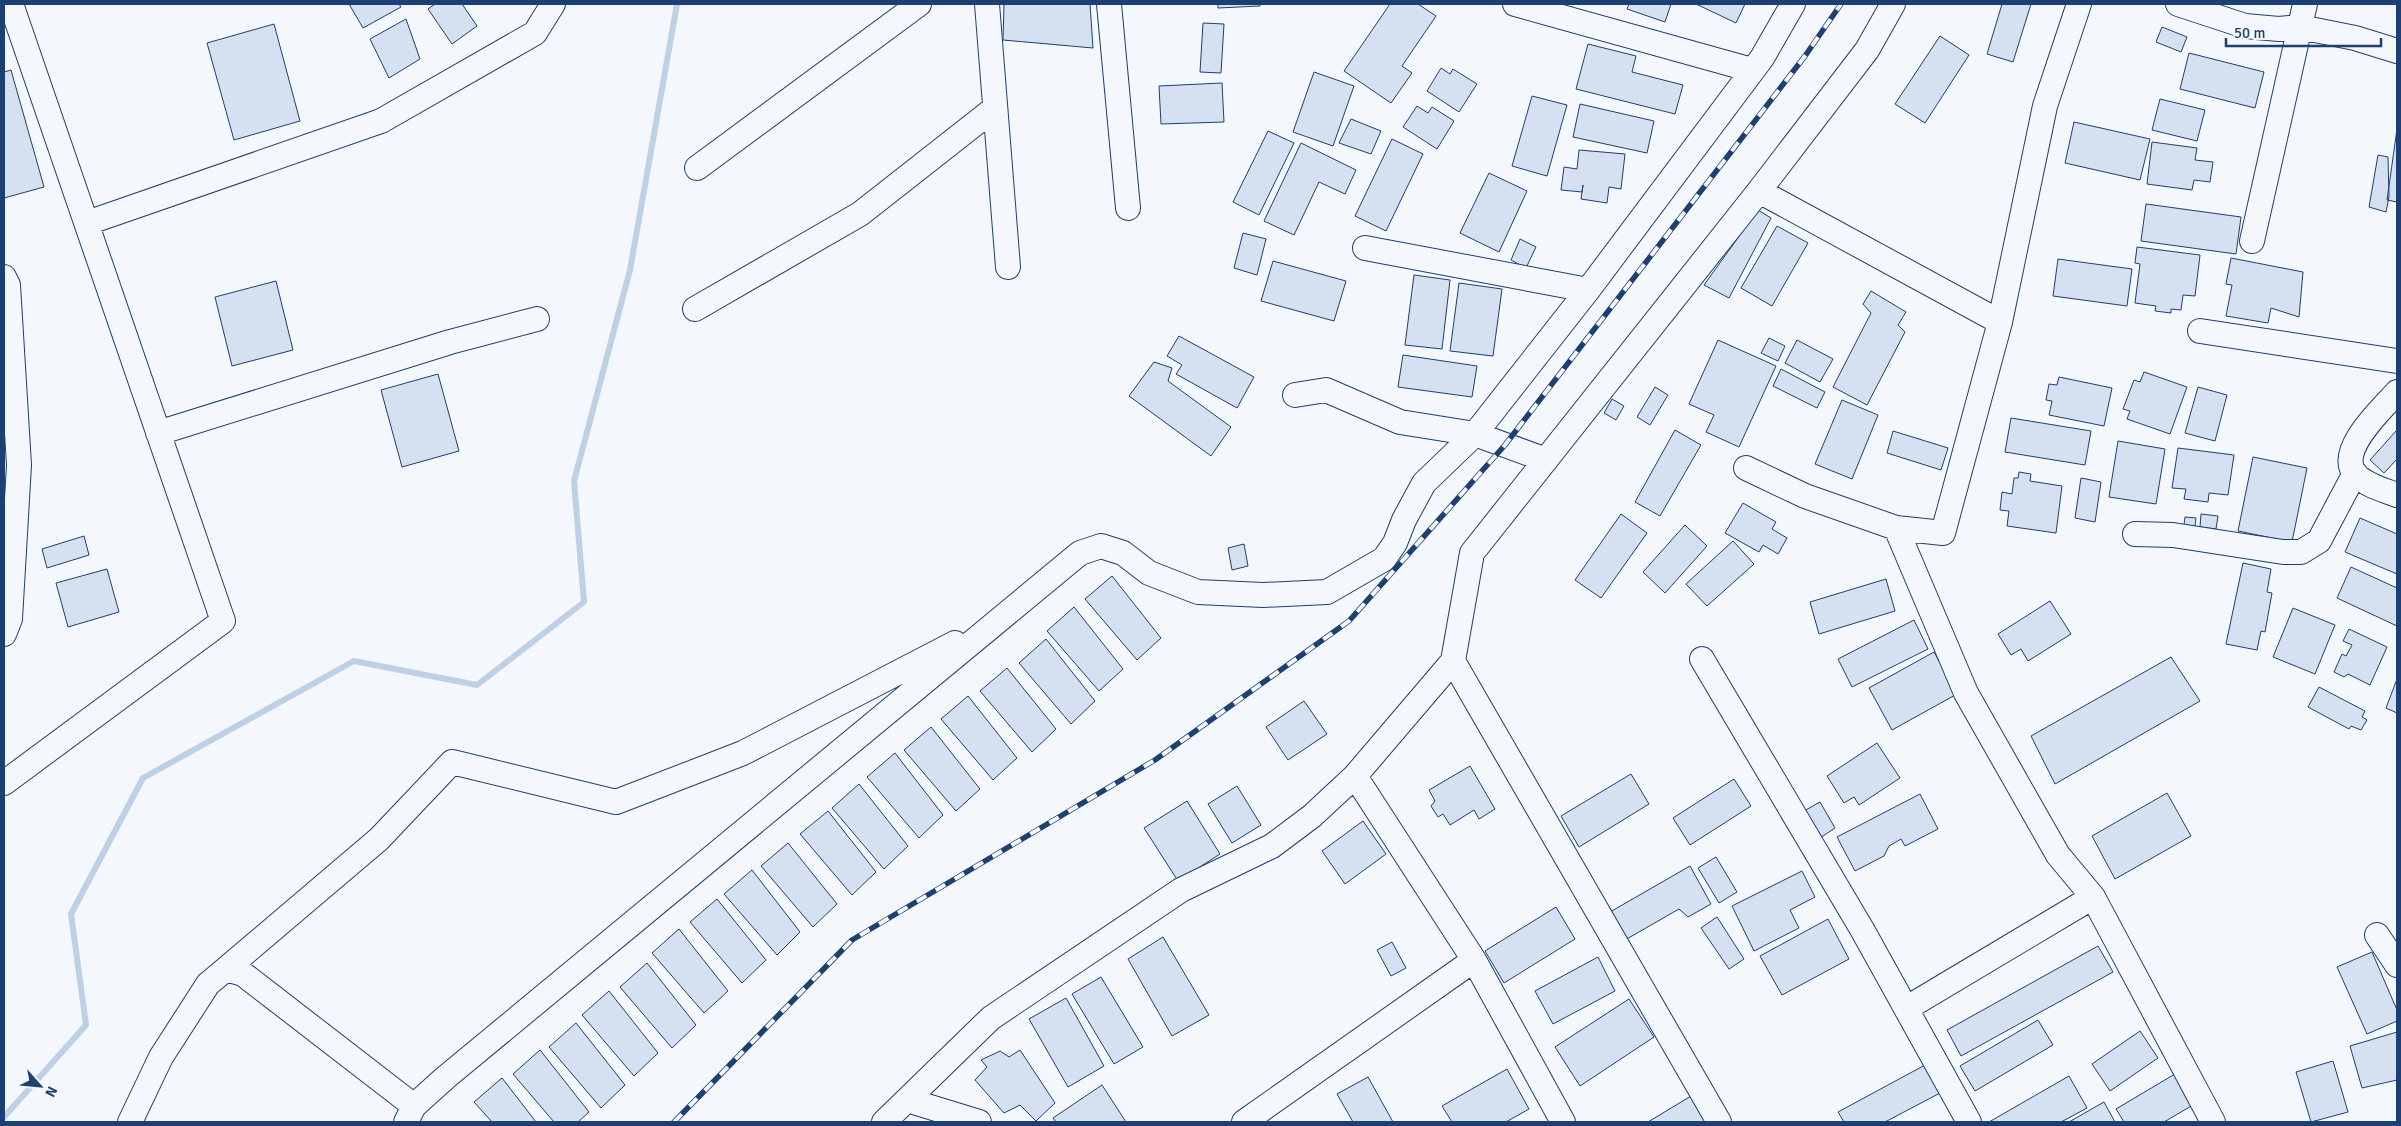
<svg xmlns="http://www.w3.org/2000/svg" width="2401" height="1126" viewBox="0 0 2401 1126" font-family="Signika,sans-serif">
<rect width="100%" height="100%" fill="#f4f7fb"/>
<g fill="none" stroke-linecap="round" stroke-linejoin="round">
<path stroke="#bed0e5" stroke-width="6" d="M4 1117 86 1025 71 914 143 778 354 661 477 685 584 602 574 481 630 270 677 4"/>
</g>
<path fill="#d5e0f0" stroke="#1d3f73" d="M349 4H399L401 7 363 28Z
M435 4H462L477 26 452 44 428 9Z
M1004 4H1090L1093 48 1003 40Z
M1218 4H1260V6L1218 8Z
M1390 4H1418L1436 16 1402 66 1412 73 1391 103 1344 71Z
M1629 4H1671L1665 22 1627 9Z
M1696 4H1745L1736 23Z
M2002 4H2031L2013 62 1987 54Z
M406 19 420 59 389 78 370 39Z
M1203 23 1224 24 1221 73 1200 72Z
M274 24 300 121 234 140 207 43Z
M2162 27 2187 37 2181 52 2156 42Z
M1940 36 1969 55 1925 123 1895 104Z
M1588 44 1636 56 1632 72 1683 85 1675 114 1576 89Z
M2189 53 2264 72 2255 108 2180 89Z
M1441 68 1450 74 1453 69 1477 84 1459 112 1427 91Z
M11 70 44 187 4 198V72Z
M1314 72 1354 86 1333 146 1293 132Z
M1222 83 1224 122 1161 124 1159 86Z
M1532 96 1567 105 1547 176 1512 166Z
M2160 99 2205 110 2197 141 2152 130Z
M1580 104 1654 121 1647 153 1573 137Z
M1417 106 1428 113 1432 107 1454 121 1437 149 1403 127Z
M1351 119 1381 131 1371 154 1339 143Z
M2074 122 2150 139 2140 180 2065 163Z
M2397 129V202L2387 200Z
M1268 131 1294 143 1259 215 1233 202Z
M1392 139 1423 154 1386 231 1355 216Z
M2152 142 2197 148 2195 160 2213 162 2210 182 2194 180 2192 190 2147 184Z
M1301 143 1356 170 1345 194 1319 182 1294 235 1264 221Z
M1579 150 1625 154 1621 189 1609 187 1607 203 1581 199 1583 185 1582 192 1561 190 1564 167 1577 169Z
M2378 155 2388 157 2389 197 2386 212 2369 207Z
M1489 173 1527 191 1499 252 1460 233Z
M2146 204 2241 217 2236 254 2141 241Z
M1758 210 1771 218 1729 298 1704 285Z
M1777 226 1808 243 1772 306 1741 288Z
M1243 233 1266 239 1257 275 1234 268Z
M1520 239 1536 247 1526 268 1511 260Z
M2137 247 2200 255 2195 296 2183 295 2181 310 2171 309V313L2155 311 2156 306 2135 303 2140 264 2135 263Z
M2231 258 2303 272 2299 317 2271 308 2268 323 2226 316 2232 285 2226 284Z
M2058 259 2132 269 2127 306 2053 296Z
M1273 261 1346 281 1334 321 1261 301Z
M1414 275 1450 280 1442 349 1405 345Z
M276 281 293 350 232 366 215 297Z
M1459 283 1502 289 1493 356 1450 351Z
M1871 291 1906 312 1898 325 1905 332 1867 405 1833 387 1871 313 1863 304Z
M1179 336 1254 377 1237 408 1176 374 1182 365 1167 356Z
M1769 338 1785 346 1778 361 1761 353Z
M1718 340 1776 366 1739 447 1706 432 1714 415 1689 404Z
M1797 340 1833 359 1820 382 1785 363Z
M1403 355 1477 366 1472 397 1398 387Z
M1154 362 1172 368 1168 381 1231 427 1211 456 1129 396Z
M1781 369 1825 392 1817 408 1773 386Z
M2144 372 2187 387 2170 434 2127 419 2130 411 2123 409 2134 380 2140 382Z
M438 374 459 451 402 467 381 390Z
M2059 377 2112 388 2104 426 2049 415 2052 401 2046 400 2049 384 2057 385Z
M1655 387 1668 395 1650 425 1637 417Z
M2198 387 2227 395 2215 441 2185 433Z
M1612 399 1624 406 1616 420 1604 413Z
M1842 400 1878 415 1852 479 1815 464Z
M2011 418 2091 431 2085 465 2005 452Z
M1675 430 1701 445 1660 516 1635 502Z
M2397 430V459L2384 473 2370 460Z
M1893 431 1948 448 1941 470 1887 453Z
M2118 441 2165 449 2156 504 2109 497Z
M2178 448 2234 455 2228 495 2209 493 2208 502 2184 499 2186 489 2172 488Z
M2253 457 2307 468 2292 542 2238 531Z
M2019 472 2031 474 2030 481 2062 486 2056 533 2007 526 2009 511 2000 510 2002 492 2012 494 2014 478H2018Z
M2081 478 2101 482 2095 522 2075 518Z
M1743 503 1776 522 1772 529 1787 538 1778 554 1763 545 1759 552 1725 533Z
M1621 514 1647 533 1601 598 1575 580Z
M2201 514 2218 516 2216 529 2200 527Z
M2185 517 2196 518 2195 526 2184 525Z
M2360 518 2397 534V574L2345 552Z
M1685 525 1707 546 1665 593 1643 572Z
M84 536 89 555 47 568 42 549Z
M1733 541 1754 564 1707 606 1686 584Z
M1244 544 1248 566 1232 570 1228 548Z
M2243 563 2271 569 2267 592 2272 593 2265 632 2261 631 2257 650 2226 644Z
M2351 567 2397 588V626L2337 598Z
M107 569 119 612 68 627 56 583Z
M1112 576 1161 638 1137 660 1085 599Z
M1886 579 1895 611 1819 634 1810 602Z
M2050 601 2071 634 2028 661 2021 649 2011 655 1998 634Z
M1074 607 1123 669 1099 691 1047 631Z
M2293 608 2335 625 2315 674 2273 657Z
M1914 620 1928 649 1852 687 1838 659Z
M2349 629 2387 647 2370 685 2348 674 2344 677 2334 672 2342 654 2346 656 2352 645 2343 641Z
M1046 639 1095 701 1071 724 1019 663Z
M1934 652 1957 694 1892 730 1869 688Z
M2171 657 2200 701 2055 784 2031 736Z
M1007 668 1056 729 1032 752 980 691Z
M2397 679V713L2386 708Z
M2319 687 2365 711 2362 717 2367 720 2361 730 2351 726 2349 729 2308 707Z
M968 696 1017 758 993 780 941 719Z
M1304 701 1327 734 1288 760 1266 727Z
M931 727 980 789 956 811 904 750Z
M1877 743 1900 778 1859 805 1854 797 1844 803 1827 776Z
M895 753 943 815 919 838 867 777Z
M1470 766 1495 809 1479 819 1474 810 1450 825 1443 814 1438 817 1431 806 1435 801 1429 790Z
M1631 774 1649 804 1579 847 1561 816Z
M1734 779 1751 806 1690 845 1673 818Z
M859 784 908 846 884 869 832 808Z
M1237 786 1261 825 1232 843 1208 804Z
M2167 793 2191 836 2115 879 2092 836Z
M1920 794 1938 829 1905 846 1901 839 1889 846 1884 856 1855 871 1837 837Z
M1187 801 1220 854 1178 881 1144 828Z
M1820 802 1835 828 1820 838 1804 811Z
M828 811 876 872 852 895 800 834Z
M1363 821 1386 854 1345 884 1322 851Z
M788 843 837 904 813 927 761 866Z
M1716 857 1737 892 1719 903 1698 868Z
M1690 866 1711 904 1688 917 1679 909 1625 940 1610 912Z
M752 870 800 932 777 955 724 894Z
M1802 871 1815 897 1790 910 1799 928 1754 951 1732 906Z
M717 899 766 960 742 983 690 922Z
M1556 907 1575 939 1504 983 1485 951Z
M1717 917 1744 959 1729 969 1701 928Z
M1828 919 1849 959 1782 995 1760 956Z
M679 929 728 991 704 1013 652 953Z
M1163 937 1209 1015 1172 1036 1128 959Z
M1392 942 1406 968 1391 976 1377 950Z
M2098 946 2113 972 1961 1056 1947 1030Z
M2372 952 2397 1010V1021L2367 1034 2337 967Z
M1598 957 1615 991 1553 1024 1535 991Z
M647 963 696 1025 672 1048 620 987Z
M1101 977 1143 1047 1114 1064 1072 994Z
M609 991 658 1053 634 1076 582 1015Z
M1066 998 1104 1066 1068 1087 1029 1019Z
M1629 999 1654 1037 1580 1086 1555 1047Z
M2038 1020 2053 1045 1975 1091 1960 1066Z
M576 1023 625 1085 601 1108 549 1047Z
M2140 1031 2158 1058 2110 1091 2092 1064Z
M2397 1032V1080L2362 1088 2350 1046Z
M540 1050 589 1112 578 1122H554L513 1074Z
M1020 1050 1055 1103 1036 1121 1020 1105 1004 1113 975 1080 987 1067 981 1060 1000 1051 1009 1057Z
M2333 1061 2348 1112 2311 1122 2296 1072Z
M1925 1065 1940 1093 1885 1122H1844L1838 1112Z
M1507 1069 1529 1109 1506 1122H1452L1442 1106Z
M2180 1071 2198 1102 2164 1122H2124L2116 1109Z
M2069 1076 2087 1108 2061 1122H1989Z
M1368 1077 1393 1122H1353L1337 1094Z
M502 1078 536 1122H492L474 1102Z
M1102 1085 1126 1122H1056L1053 1118Z
M1691 1096 1707 1122H1648Z
M2104 1102 2115 1122H2069Z"/>
<g fill="none" stroke-linecap="round" stroke-linejoin="round">
<defs>
<path id="minor" d="M987 4 1008 267
M1109 4 1128 208
M1515 4 1752 70
M2178 4 2245 26 2279 29 2300 27 2355 38 2397 51
M697 168 919 4
M1759 191 2000 322
M87 223 381 121 535 33 553 4
M2252 241 2305 4
M1365 248 1588 290
M4 277 8 285 19 465 10 619 4 634
M695 309 860 214 995 108
M2200 331 2397 361
M2397 392C2383 408 2336 450 2355 474 2365 485 2384 490 2397 495
M1295 395 1326 390 1400 422 1475 434 1546 460
M158 433 450 342 537 319
M1746 468 1805 496 1896 528 1943 533 2000 322 2045 106 2079 4
M1896 528 1966 693 2058 855 2093 897 2213 1122
M2135 534 2173 535 2283 552H2301L2319 541 2355 473
M1702 659 1863 931 1969 1122
M1453 661 1719 1122
M1355 776 1474 960 1563 1122
M4 783 223 621 11 4
M2377 935 2397 965
M226 969 379 839 452 762 616 802 743 753 955 643
M1907 1008 2093 897
M907 1100 979 1122
M130 1122 161 1057 208 984 226 969 243 974 414 1106
M406 1122 414 1106 445 1078 1080 553 1101 546 1123 553 1149 573 1198 592 1263 595 1327 592 1384 559 1395 543 1404 520 1424 483 1475 434 1588 290 1762 58 1793 4
M884 1122 991 1018 1181 890 1272 846 1312 816 1355 776 1453 661 1472 553 1759 191 1867 50 1893 4
M1244 1122 1474 960"/>
</defs>
<use href="#minor" stroke="#1d3f73" stroke-width="26"/>
<use href="#minor" stroke="#f4f7fb" stroke-width="24"/>
<defs>
<path id="rail" d="M674 1122 852 940 1155 760 1349 621 1505 445 1805 56 1841 4"/>
</defs>
<use href="#rail" stroke="#1d3f73" stroke-width="5.5"/>
<use href="#rail" stroke="#f4f7fb" stroke-width="4" stroke-dasharray="11" stroke-linecap="butt"/>
</g>
<rect width="2401" height="1126" fill="none" stroke="#1d3f73" stroke-width="10"/>
<g transform="translate(40 1086) rotate(117)" stroke="#f4f7fb" stroke-width="4" paint-order="stroke">
<path d="M0-4L9 19L0 12L-9 19Z" fill="#1d3f73"/>
<text y="-8" font-size="14" font-weight="bold" text-anchor="middle" fill="#1d3f73">N</text>
</g>
<path d="M2226 38v8h155v-8" fill="none" stroke="#1d3f73" stroke-width="2.5"/>
<text x="2234" y="38" font-size="15" fill="#1d3f73" stroke="#f4f7fb" stroke-width="4" paint-order="stroke">50 m</text>
</svg>
